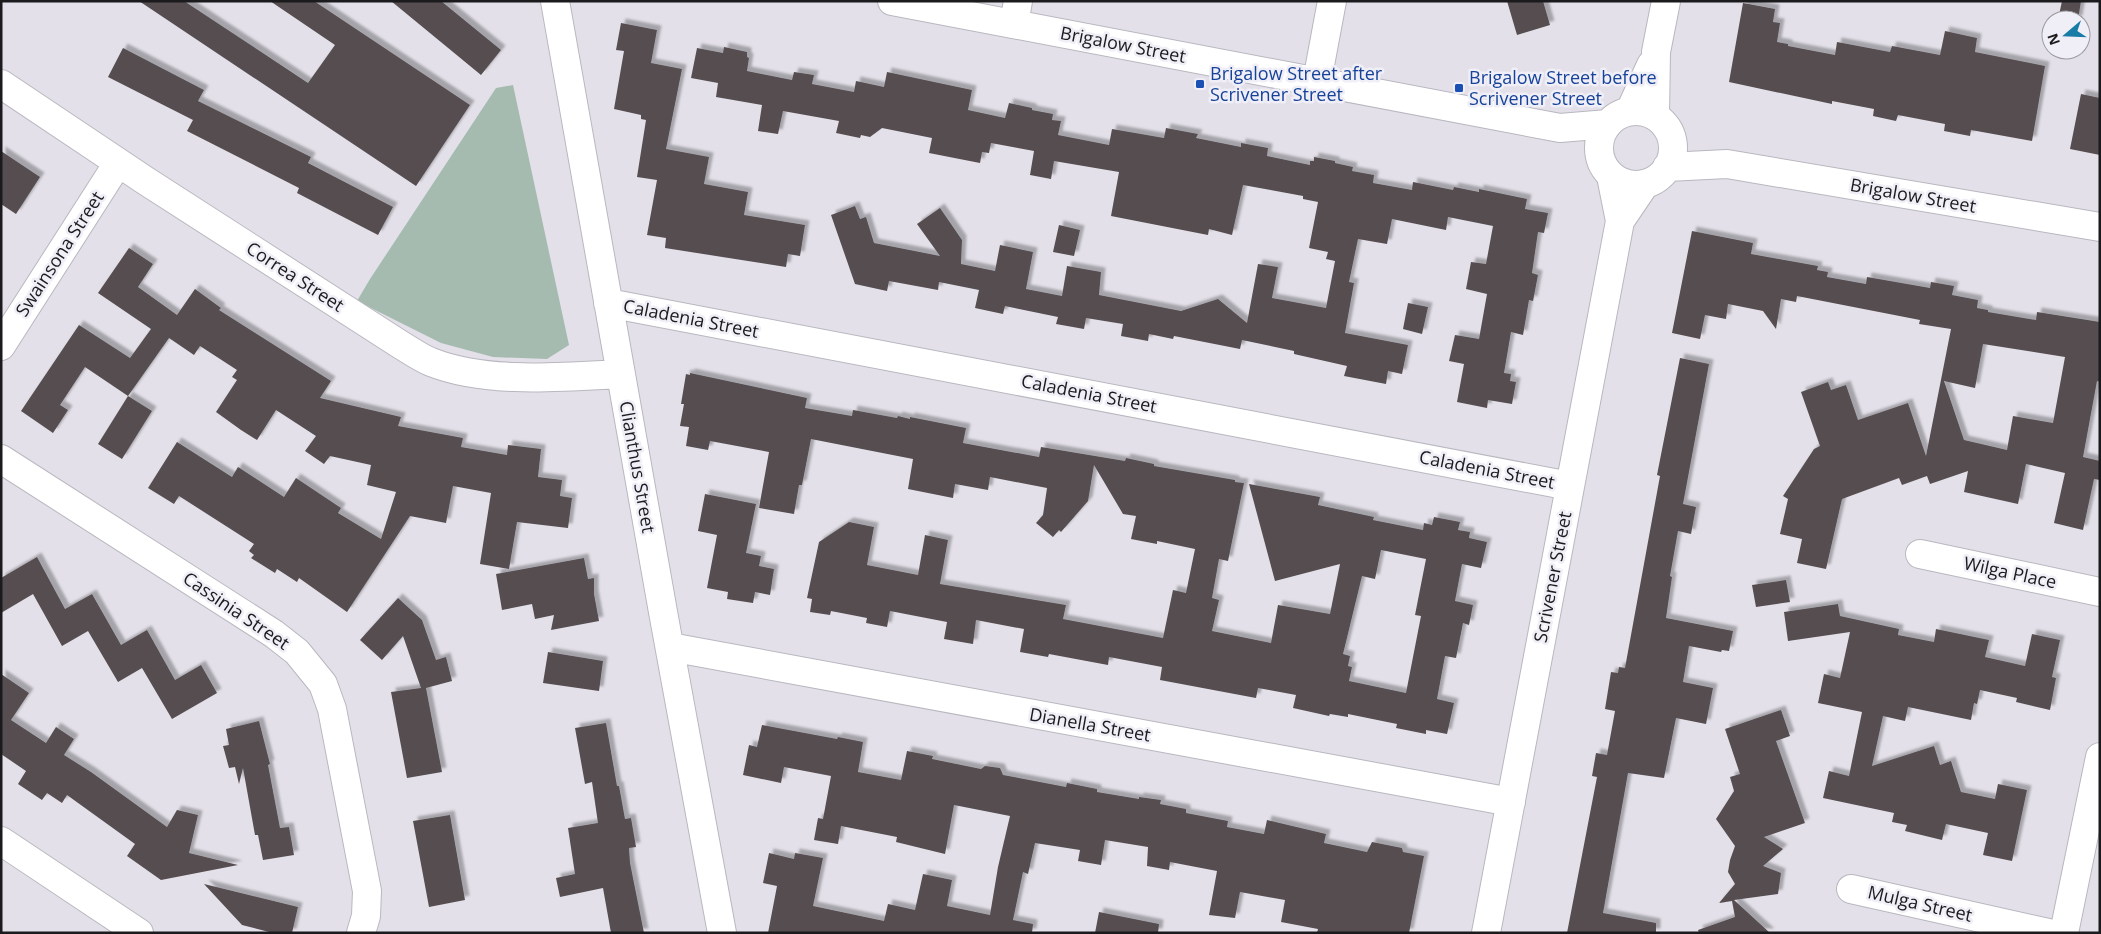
<svg xmlns="http://www.w3.org/2000/svg" width="2101" height="934" viewBox="0 0 2101 934" font-family="'Open Sans',sans-serif">
<defs>
<filter id="shadow"><feDropShadow dx="4.5" dy="-4.5" stdDeviation="1" flood-color="#0004"/></filter>
</defs>
<rect width="100%" height="100%" fill="#e3e0e9"/>
<path fill="#a5bbaf" d="M513 85 569 345 547 359 493 357 441 343 357 301 370 279 496 88Z"/>
<path fill="#554d4f" fill-rule="evenodd" filter="url(#shadow)" d="M139 1H184L308 83 335 45 270 1H314L470 105 416 186Z
M391 1H441L501 50 481 75Z
M1507 1H1543L1550 25 1517 35Z
M2062 1H2081L2078 20H2058Z
M1743 3 1775 9 1773 22 1780 23 1777 42 1788 44V46L1835 55 1837 42 1890 52 1892 46 1940 55 1945 31 1977 38 1975 52 2045 66 2032 141 1971 130 1970 136 1944 131 1945 124 1898 115 1896 121 1873 116 1874 109 1832 101V104L1729 82Z
M621 23 657 30 651 63 682 69 666 149 709 157 704 184 748 192 744 215 805 225 800 256 788 254 786 267 665 248 666 238 647 235 657 180 637 177 646 120 641 119V115L614 109 624 51 616 50Z
M724 47 747 52V57L749 58 747 71 792 80 794 72 814 75 812 84 854 92 856 81 884 87 887 72 972 90 968 110 1005 118 1009 103 1032 108V110L1053 114 1052 120 1061 121 1058 135 1109 145 1112 129 1164 138 1166 128 1198 134 1196 138 1241 147V143L1268 148 1267 156 1310 165V161H1314V157L1335 161V163L1353 167 1352 171 1374 175 1373 183 1412 190 1413 182 1453 190 1454 187 1479 192V189L1527 199 1525 209 1548 213 1544 233 1538 232 1532 273 1538 275 1533 301 1529 300 1523 335 1511 332 1504 373 1511 374 1510 381 1516 382 1512 404 1488 400 1487 408 1457 402 1464 364 1449 361 1455 335 1479 339 1487 294 1466 289 1471 262 1486 264 1493 226 1448 217 1446 230 1392 219 1387 244 1358 239 1349 282 1354 283 1345 333 1408 345 1402 374 1388 371 1386 384 1344 376 1347 366 1294 354V351L1242 340 1240 349 1174 336 1173 339 1149 334 1148 341 1121 336 1123 324 1086 318 1084 329 1056 324 1058 317 1005 306 1003 314 975 308 979 290 939 282 938 290 889 281 887 291 855 284 831 215 855 206 860 219 866 217 874 243 940 256 917 224 940 208 962 240 961 264 995 271 1000 245 1033 252 1026 289 1062 296 1067 266 1101 272 1099 295 1181 311 1218 299 1247 323 1258 264 1278 267 1272 298 1326 308 1335 261 1326 259 1328 252 1309 248 1318 202 1303 199V196L1243 185 1232 235 1209 229 1208 235 1111 216 1119 172 1054 161 1051 179 1030 175 1034 151 991 143 989 153 982 152 980 163 929 153 932 138 882 128 870 137 861 135 860 138 836 133 839 121 783 111 778 134 758 131 762 105 716 97 718 83 691 78 697 48 723 53Z
M123 48 204 90 198 101 311 157 308 163 393 207 378 235 297 193 299 188 187 131 193 120 108 77Z
M2081 94 2100 98V155L2070 149Z
M1 151 40 177 16 214 1 204Z
M1059 225 1080 230 1074 256 1053 252Z
M1692 231 1753 243 1751 254 1818 266 1817 270 1828 272 1827 277 1866 284 1867 277 1930 288 1931 282 1954 286 1952 295 1978 300 1977 308 1988 310V312L2036 320 2037 312 2100 322V382L2097 381 2083 457 2100 461V480L2094 479 2083 530 2054 523 2065 473 2026 464 2018 504 1964 492 1968 471 1930 484 1927 476 1902 485 1899 478 1842 499 1826 569 1797 563 1802 539 1780 534 1788 499 1783 496 1814 449 1820 446 1801 392 1828 382 1831 390 1846 385 1858 420 1908 403 1926 456 1951 329 1919 324 1920 320 1797 296 1796 302 1781 299 1776 329 1763 311 1728 304 1726 319 1705 315 1700 339 1672 333ZM1983 344 2065 357 2053 423 2013 416 2007 450 1964 440 1944 381 1975 388Z
M129 248 153 264 138 287 177 315 195 289 221 308 219 310 331 381 320 398 401 417 398 426 463 438 461 447 507 455 508 445 541 449 538 477 562 480 560 496 572 498 568 528 517 522 509 569 480 564 491 493 453 486 446 523 410 516 347 612 299 578 297 582 277 569 275 573 251 558 254 555 249 551 254 544 179 496 174 504 148 488 177 442 232 477 238 467 284 497 296 478 341 508 338 513 381 539 396 492 367 485 371 465 330 456 324 464 305 451 316 436 276 410 257 440 241 430 216 412 237 380 232 377 237 370 200 346 194 355 169 338 128 396 85 367 60 405 68 410 53 433 21 411 79 325 130 358 151 329 98 293Z
M1408 303 1428 307 1422 334 1403 329Z
M1680 358 1709 364 1683 504 1696 507 1691 534 1678 531 1670 576 1672 577 1666 618 1733 631 1729 651 1722 650 1721 652 1689 646 1683 682 1713 688 1706 724 1676 718 1664 778 1628 773 1603 913 1656 923V933H1567L1597 777 1592 776 1596 753 1607 755 1615 711 1605 709 1611 672 1618 673 1619 667 1625 668 1660 476 1657 475Z
M690 373 807 398 805 408 852 416 853 410 897 418 898 416 910 419V417L966 428 963 443 1039 457 1041 447 1125 461 1126 458 1154 464V466L1235 480V482L1244 483 1228 561 1219 559 1212 598 1219 600 1212 631 1271 643 1278 605 1330 614 1340 564 1275 581 1249 484 1320 497 1318 505 1374 517 1373 520 1423 530 1424 523 1432 525 1434 517 1460 522 1458 530 1470 532 1469 538 1487 542 1481 568 1462 564 1455 601 1473 605 1469 625 1463 623 1456 658 1445 656 1437 699 1454 703 1447 734 1426 730V734L1396 728 1397 724 1348 714V717L1330 714 1329 716 1293 708 1296 695 1258 688 1256 698 1160 680 1162 667 1109 657 1108 665 1049 654 1048 657 1020 652 1024 629 976 620 973 644 944 639 947 622 890 611 887 627 866 623 867 618 831 611 830 615 810 612 812 599 807 598 819 542 849 522 874 527 867 565 918 575 925 535 948 540 940 584 1066 605 1063 619 1163 638 1173 590 1186 593 1195 549 1157 541V544L1131 539 1136 516 1123 514 1094 465 1088 501 1061 532 1059 530 1053 537 1036 523 1043 515 1047 488 990 477 988 490 955 484 953 498 908 489 913 459 811 439 802 485H799L794 514 759 508 769 452 710 441 708 450 686 446 689 427 680 426 684 404H681L686 374 690 375ZM1381 550 1426 559 1415 615 1421 616 1406 693 1349 681 1352 667 1348 666 1350 656 1343 654 1362 576 1375 579Z
M128 396 152 411 122 459 98 444Z
M705 494 756 504 746 553 761 556 759 566 774 569 770 595 755 592 753 603 727 599 728 592 707 588 717 535 698 531Z
M37 557 65 609 92 594 121 645 147 630 175 680 201 665 217 693 172 719 142 668 118 682 88 631 62 646 33 594 1 613V578Z
M584 558 588 579 594 578V594L599 621 551 630 554 615 535 619 532 604 502 610 496 574Z
M1786 580 1790 602 1756 607 1752 585Z
M398 598 422 620 436 660 446 657 452 681 426 688 442 772 407 778 391 692 421 688 403 636 382 660 360 640Z
M1838 604 1840 616 1899 629 1898 635 1934 642 1936 629 1989 640 1985 657 2025 666 2032 634 2060 640 2052 677 2056 678 2050 710 2016 702 2017 698 1980 690 1977 704 1974 703 1971 720 1908 707 1905 721 1883 716 1872 766 1934 746 1940 765 1951 761 1961 792 1995 799 1998 784 2027 790 2012 861 1983 855 1988 833 1946 824 1942 840 1905 831 1907 825 1892 822 1894 813 1823 798 1829 771 1849 776 1862 712 1818 703 1824 674 1840 678 1850 632 1788 641 1784 612Z
M548 652 603 661 599 691 543 683Z
M1 674 29 693 11 720 46 743 56 727 74 739 64 755 91 772 167 827 177 810 198 815 189 853 238 865 161 880 127 856 135 844 67 795 62 803 47 793 42 800 18 784 26 771 1 754Z
M1781 710 1790 736 1776 741 1805 823 1764 837 1783 849 1763 866 1781 873 1778 894 1734 900 1770 933H1699L1698 930 1735 917 1732 901 1719 903 1735 884 1728 872 1730 860 1735 846 1716 819 1734 791 1730 777 1740 774 1725 729Z
M259 721 270 764 268 765 280 828 289 827 294 855 263 860 258 835H255L243 768 239 784 235 767 229 768 223 746 229 745 226 729Z
M606 723 617 786H619L625 819 631 818 636 847 629 848 630 863 644 933H611L603 888 560 897 556 878 575 874 568 828 598 823 592 782 585 784 575 728Z
M762 725 837 739 838 737 863 742 858 772 901 780 907 751 933 756 932 759 981 769 985 766 1000 768 1003 775 1066 787 1067 783 1097 789V792L1139 799V797L1161 800 1160 804 1186 809V813L1228 821 1227 827 1264 834 1267 820 1326 834 1324 843 1367 852 1372 842 1402 848 1403 852 1424 856 1409 933H1317L1318 929 1281 922 1285 900 1240 892 1235 918 1209 915 1217 871 1170 862 1169 870 1147 866 1148 847 1105 840 1101 865 1078 861 1080 850 1035 843 1028 874 1023 872 1013 920 1033 924 1032 933H768L777 886 763 883 769 853 794 859 795 853 823 858 813 906 884 921 888 904 915 910 923 874 952 880 947 906 990 915 998 867 1010 816 954 805 945 854 896 842 897 837 841 826 838 844 814 840 818 818 823 819 831 776 784 767 781 783 743 775 749 745 757 747Z
M450 815 465 900 429 907 413 821Z
M204 884 298 907 292 933H273L242 925Z
M1099 912 1159 924 1158 933H1095Z"/>
<g fill="none" stroke-linecap="round" stroke-linejoin="round">
<defs>
<path id="minor" d="M555 1 663 612 722 933
M1014 24 1018 1
M1317 81 1332 1
M1 84 146 181 401 345C411 351 421 358 431 362 486 384 562 377 620 374
M1630 111 1651 65
M1655 116 1656 52 1666 1
M1620 221 1645 184
M608 303 1570 486
M1 346 118 163
M1 459 274 634 297 652 323 684 332 709 367 891 366 916 361 933
M1920 554 2100 592
M670 647 1511 802
M1 841 139 933
M1851 889 2048 933
M1486 933 1620 221 1611 176
M2064 933 2100 757"/>
<path id="tertiary" d="M892 1 1560 128 1608 124
M1599 148a37 37 0 1 1 74 0a37 37 0 1 1-74 0Z
M1667 167 1727 164 2100 227"/>
</defs>
<use href="#minor" stroke="#b9b7bf" stroke-width="30"/>
<use href="#tertiary" stroke="#b9b7bf" stroke-width="30"/>
<use href="#minor" stroke="#fff" stroke-width="28"/>
<use href="#tertiary" stroke="#fff" stroke-width="28"/>
</g>
<g fill="#1a4fb4" stroke="#f0eef6" stroke-width="2">
<rect x="1195" y="79" width="10" height="10" rx="2.5"/>
<rect x="1454" y="83" width="10" height="10" rx="2.5"/>
</g>
<g text-anchor="middle" stroke-width="5" stroke-linejoin="round" paint-order="stroke">
<g font-size="18" fill="#1b1b1e" stroke="#f0eef6">
<text transform="translate(1123 45) rotate(11)" y="6">Brigalow Street</text>
<text transform="translate(1913 196) rotate(10)" y="6">Brigalow Street</text>
<text transform="translate(60 254) rotate(-57)" y="6">Swainsona Street</text>
<text transform="translate(295 277) rotate(33)" y="6">Correa Street</text>
<text transform="translate(691 319) rotate(11)" y="6">Caladenia Street</text>
<text transform="translate(1089 394) rotate(11)" y="6">Caladenia Street</text>
<text transform="translate(637 467) rotate(80)" y="6">Clianthus Street</text>
<text transform="translate(1487 470) rotate(11)" y="6">Caladenia Street</text>
<text transform="translate(2010 573) rotate(12)" y="6">Wilga Place</text>
<text transform="translate(1553 577) rotate(-79)" y="6">Scrivener Street</text>
<text transform="translate(236 611) rotate(34)" y="6">Cassinia Street</text>
<text transform="translate(1090 725) rotate(10)" y="6">Dianella Street</text>
<text transform="translate(1920 904) rotate(13)" y="6">Mulga Street</text>
</g>
<g font-size="18" fill="#164399" stroke="#f0eef6" text-anchor="start">
<text x="1210" y="80">Brigalow Street after<tspan x="1210" dy="21">Scrivener Street</tspan></text>
<text x="1469" y="84">Brigalow Street before<tspan x="1469" dy="21">Scrivener Street</tspan></text>
</g>
</g>
<rect width="2101" height="934" fill="none" stroke="#1b1b1e" stroke-width="5"/>
<g transform="translate(2066 35) rotate(251)"><circle r="24" fill="#f0eef6" stroke="#9b9aa0"/>
<path d="M0-4L9 19L0 12L-9 19Z" fill="#187ca7"/>
<text y="-8" font-size="14" font-weight="bold" text-anchor="middle" fill="#1b1b1e">N</text>
</g>
</svg>
